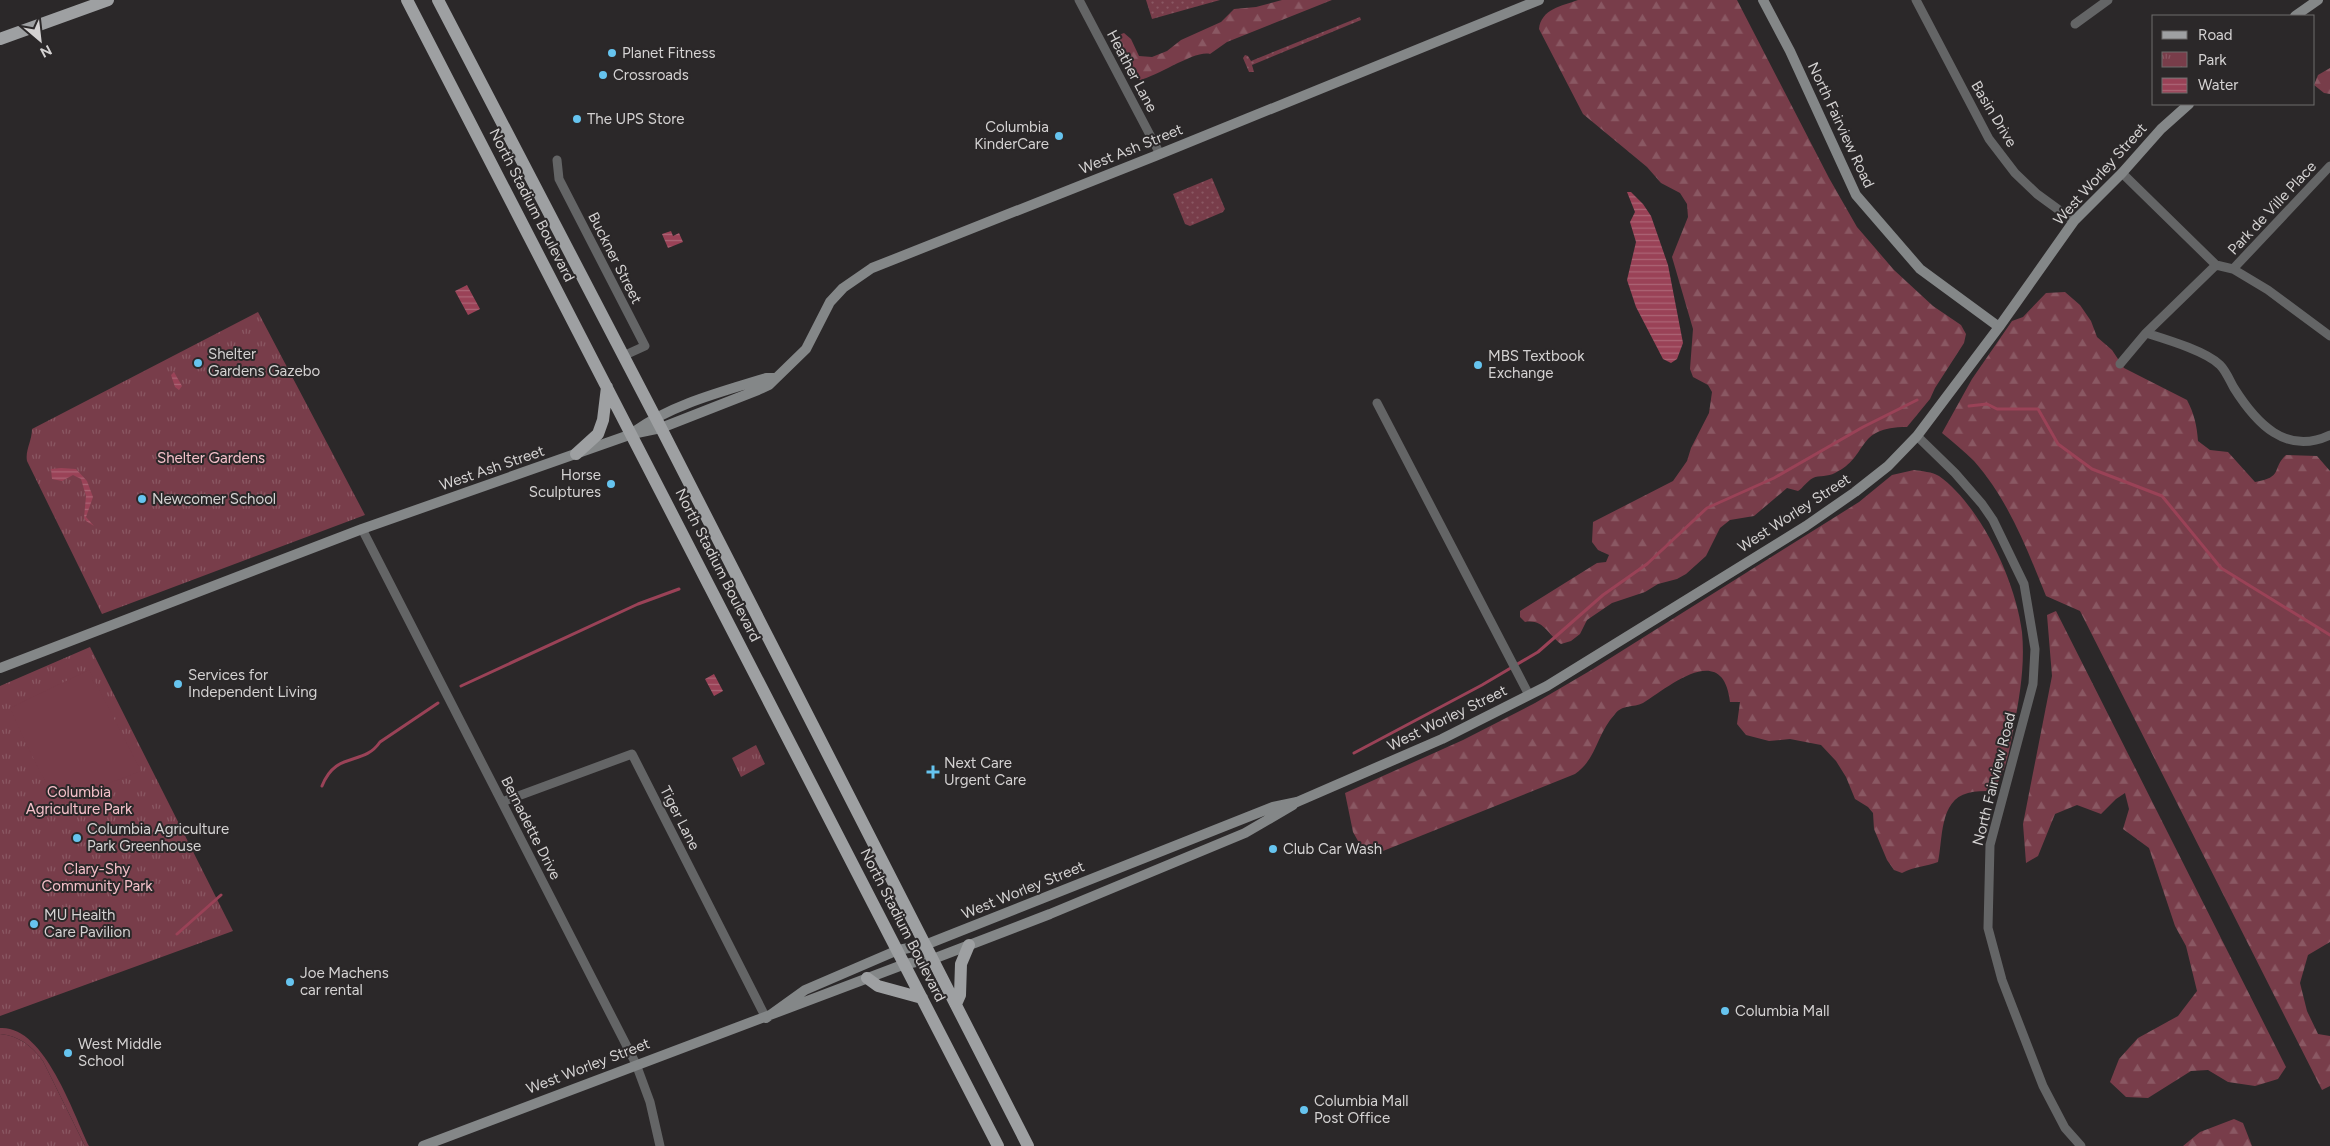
<svg xmlns="http://www.w3.org/2000/svg" width="2330" height="1146" viewBox="0 0 2330 1146" font-family="Figtree,sans-serif">
<defs>
<pattern id="grass-dots" width="8" height="8" patternUnits="userSpaceOnUse" patternTransform="scale(1.25)"><rect width="8" height="8" fill="#783d4a"/><path d="M2 2h.1M6 6h.1" fill="none" stroke="#8a5863" stroke-width="1.8" stroke-linecap="round"/></pattern>
<pattern id="forest-firs" width="22" height="20" patternUnits="userSpaceOnUse" patternTransform="scale(1.25)"><rect width="22" height="20" fill="#783d4a"/><path d="M5 1l3.5 6h-7zM16 11l3.5 6h-7z" fill="#8a5863"/></pattern>
<pattern id="park-tufts" width="24" height="20" patternUnits="userSpaceOnUse" patternTransform="scale(1.25)"><rect width="24" height="20" fill="#783d4a"/><path d="M3 7l-1-3M5 7V3M7 7l1-3M15 17l-1-3M17 17v-4M19 17l1-3" fill="none" stroke="#8a5863"/></pattern>
<pattern id="water-rules" width="6" height="5" patternUnits="userSpaceOnUse" patternTransform="scale(1.25)"><rect width="6" height="5" fill="#9a4257"/><path d="M0 2.5h6" fill="none" stroke="#ac6576"/></pattern>
</defs>
<rect width="100%" height="100%" fill="#2b2829"/>
<path fill="url(#grass-dots)" d="M1146 0H1220L1152 19Z
M1360 17 1361 20 1252 65 1254 72H1249L1243 58 1245 55 1248 56 1251 61Z
M1212 178 1225 209 1223 212 1190 226 1185 224 1173 194Z"/>
<path fill="url(#forest-firs)" d="M1282 0H1332L1227 42 1210 54C1195 50 1158 76 1140 80L1133 76 1116 36 1124 33 1131 39 1139 56 1152 57 1167 51 1181 40 1221 22 1234 9 1256 7Z
M1578 0H1737L1829 178 1857 227 1894 270 1933 306 1961 325 1966 334 1964 343 1935 388 1930 399 1907 427C1854 427 1870 456 1835 473 1828 477 1819 475 1813 478 1807 481 1803 488 1798 491L1787 488 1754 516 1730 520 1720 528 1706 556 1686 574 1677 579 1658 584 1645 592 1612 603 1587 620 1580 634 1571 641 1561 644C1547 634 1544 619 1525 622L1520 617V611L1597 563 1606 562 1609 555 1598 550 1592 542 1593 522 1673 481 1687 461 1691 448 1709 413 1712 392 1708 385 1693 377 1690 369 1693 329 1672 257 1688 217 1687 204 1680 193 1661 183 1647 167 1583 114 1539 29C1541 9 1562 6 1578 0Z
M2330 68V94L2324 93 2314 85 2318 75Z
M2065 292 2080 305 2091 321 2097 337 2112 350 2124 368 2187 400C2194 413 2197 426 2198 441L2210 450 2228 452 2255 482C2284 477 2271 469 2286 455L2317 456 2330 471V942L2308 955 2300 983 2307 1011 2318 1034 2330 1036V1086L2322 1090 2080 611 2046 596C2027 549 2008 499 1974 461 1964 451 1953 442 1942 433L1972 379 2012 321 2023 317 2046 293Z
M1914 470C1921 471 1933 472 1939 476 1981 506 2016 582 2022 632 2025 664 2020 695 2014 726 2010 748 2006 773 1992 791 1984 791 1975 791 1968 793 1939 800 1943 840 1938 862 1926 867 1915 866 1902 873L1894 870 1887 860 1874 829 1873 813 1868 807 1855 799 1846 777 1836 761 1821 745 1790 739 1769 741 1746 735 1737 724 1740 702H1730C1723 640 1669 687 1643 703 1633 708 1623 704 1615 714 1597 733 1597 759 1575 774L1378 853 1363 850 1353 832 1345 793 1463 740 1535 703 1593 669 1859 502 1892 475Z
M2056 611 2286 1067 2278 1079 2255 1086 2228 1082 2208 1070 2191 1071 2148 1098 2126 1097 2110 1082 2119 1059 2138 1038 2178 1016 2197 991 2186 946 2175 926 2149 848 2123 829 2129 809 2125 793 2116 799 2101 814 2077 805 2055 814 2038 856 2026 863 2023 824 2052 676 2047 615Z
M2234 1119 2243 1123 2252 1146H2183L2200 1132Z"/>
<path fill="url(#park-tufts)" d="M258 312 365 515 102 614 27 461C25 450 32 441 32 429Z
M90 647 233 931 0 1016V686Z
M756 745 765 764 741 777 732 758Z
M0 1034C19 1036 31 1045 43 1061L85 1146H0Z"/>
<path fill="#783d4a" d="M89 670 141 771 62 801C47 795 19 726 10 708Z
M0 1028C44 1025 73 1113 89 1146H85L43 1061C31 1045 19 1036 0 1034Z"/>
<path fill="url(#water-rules)" d="M1627 192H1631L1643 204 1651 216 1668 265 1683 343 1677 359 1671 363 1663 359 1636 307 1627 280 1636 242 1630 222 1635 212Z
M671 231 673 236 679 233 683 242 668 248 662 234Z
M467 285 480 309 468 315 455 291Z
M174 372 182 386 179 390 175 387 171 375Z
M61 468 76 469 87 481 93 497 86 517 94 526 86 521 84 518 86 496 81 479 73 475 62 481 52 479 51 469Z
M714 674 723 691 714 696 705 679Z"/>
<g fill="none" stroke-linecap="round" stroke-linejoin="round">
<path stroke="#9a4257" stroke-width="3" d="M1969 406 1987 404 1997 409H2038L2058 444 2092 469 2162 496 2221 568 2330 635
M461 686 638 604 679 589
M1354 753 1482 685 1538 652 1603 595 1647 564 1707 508 1774 478 1863 427 1917 400
M322 786C336 750 363 767 380 742L438 703
M177 934 221 895"/>
<path stroke="#646566" stroke-width="9" d="M1079 0 1160 154
M1916 0 1989 139 2015 173 2037 194 2074 221
M2075 24 2108 0
M557 160 559 179 645 346 623 356
M2122 173 2216 265 2233 269 2330 166
M2233 269 2268 290 2330 336
M2146 333C2165 339 2206 351 2220 365 2226 371 2230 381 2234 388 2256 423 2286 456 2330 435
M2120 364 2146 333 2216 265
M1377 403 1529 695
M1917 436 1955 473 1982 504 1993 520 2024 584 2035 649 2033 684 1990 845 1988 928 2002 980 2043 1086 2065 1128 2081 1146
M362 529 636 1064 650 1102 660 1146
M502 802 632 754 766 1018"/>
<path stroke="#848788" stroke-width="10" d="M1763 0 1790 51 1856 195 1920 269 1999 327
M2295 16 2318 0
M635 431C673 404 721 392 766 378H775
M0 668 362 529 632 434 661 428 758 390 769 385 806 349 830 302 843 288 872 268 1155 156 1539 0
M766 1018 805 990 898 950 925 945 1273 807 1297 802 1442 739 1547 686 1806 526 1855 492 1888 466 1917 436 1999 327 2074 221 2122 173 2161 129 2189 104
M423 1146 905 964 933 959 1050 914 1245 833 1293 805"/>
<path stroke="#9ea0a2" stroke-width="12" d="M407 0 998 1146
M438 0 661 428 1028 1146
M0 39 108 0
M576 454 598 434 603 420 607 387
M867 978 878 986 922 998
M956 1004 960 995 961 964 969 945"/>
</g>
<g fill="#66c4ef" stroke="#2b2829" stroke-width="2">
<circle cx="612" cy="53" r="5"/>
<circle cx="603" cy="75" r="5"/>
<circle cx="577" cy="119" r="5"/>
<circle cx="1059" cy="136" r="5"/>
<circle cx="198" cy="363" r="5"/>
<circle cx="1478" cy="365" r="5"/>
<circle cx="611" cy="484" r="5"/>
<circle cx="142" cy="499" r="5"/>
<circle cx="178" cy="684" r="5"/>
<path d="M930.5 764.5h5v5h5v5h-5v5h-5v-5h-5v-5h5z"/>
<circle cx="77" cy="838" r="5"/>
<circle cx="1273" cy="849" r="5"/>
<circle cx="34" cy="924" r="5"/>
<circle cx="290" cy="982" r="5"/>
<circle cx="1725" cy="1011" r="5"/>
<circle cx="68" cy="1053" r="5"/>
<circle cx="1304" cy="1110" r="5"/>
</g>
<g text-anchor="middle" stroke-width="4" stroke-linejoin="round" paint-order="stroke">
<g font-size="15" fill="#d4d2d2" stroke="#2b2829" text-anchor="start">
<text x="622" y="58">Planet Fitness</text>
<text x="613" y="80">Crossroads</text>
<text x="587" y="124">The UPS Store</text>
<text x="1049" y="132" text-anchor="end">Columbia<tspan x="1049" dy="17">KinderCare</tspan></text>
<text x="208" y="359">Shelter<tspan x="208" dy="17">Gardens Gazebo</tspan></text>
<text x="1488" y="361">MBS Textbook<tspan x="1488" dy="17">Exchange</tspan></text>
<text x="601" y="480" text-anchor="end">Horse<tspan x="601" dy="17">Sculptures</tspan></text>
<text x="152" y="504">Newcomer School</text>
<text x="188" y="680">Services for<tspan x="188" dy="17">Independent Living</tspan></text>
<text x="944" y="768">Next Care<tspan x="944" dy="17">Urgent Care</tspan></text>
<text x="87" y="834">Columbia Agriculture<tspan x="87" dy="17">Park Greenhouse</tspan></text>
<text x="1283" y="854">Club Car Wash</text>
<text x="44" y="920">MU Health<tspan x="44" dy="17">Care Pavilion</tspan></text>
<text x="300" y="978">Joe Machens<tspan x="300" dy="17">car rental</tspan></text>
<text x="1735" y="1016">Columbia Mall</text>
<text x="78" y="1049">West Middle<tspan x="78" dy="17">School</tspan></text>
<text x="1314" y="1106">Columbia Mall<tspan x="1314" dy="17">Post Office</tspan></text>
</g>
<g font-size="15" fill="#d4d2d2" stroke="#2b2829">
<text transform="translate(1132 71) rotate(62)" y="5">Heather Lane</text>
<text transform="translate(1994 114) rotate(59)" y="5">Basin Drive</text>
<text transform="translate(1841 125) rotate(65)" y="5">North Fairview Road</text>
<text transform="translate(1131 149) rotate(-22)" y="5">West Ash Street</text>
<text transform="translate(2100 174) rotate(-48)" y="5">West Worley Street</text>
<text transform="translate(532 205) rotate(63)" y="5">North Stadium Boulevard</text>
<text transform="translate(2272 208) rotate(-47)" y="5">Park de Ville Place</text>
<text transform="translate(615 258) rotate(63)" y="5">Buckner Street</text>
<text transform="translate(492 468) rotate(-19)" y="5">West Ash Street</text>
<text transform="translate(1794 513) rotate(-33)" y="5">West Worley Street</text>
<text transform="translate(718 565) rotate(63)" y="5">North Stadium Boulevard</text>
<text transform="translate(1447 718) rotate(-26)" y="5">West Worley Street</text>
<text transform="translate(1994 779) rotate(-76)" y="5">North Fairview Road</text>
<text transform="translate(680 818) rotate(63)" y="5">Tiger Lane</text>
<text transform="translate(531 828) rotate(63)" y="5">Bernadette Drive</text>
<text transform="translate(1023 890) rotate(-22)" y="5">West Worley Street</text>
<text transform="translate(903 925) rotate(63)" y="5">North Stadium Boulevard</text>
<text transform="translate(588 1066) rotate(-21)" y="5">West Worley Street</text>
</g>
<g font-size="15" fill="#f5c1ca" stroke="#2b2829">
<text x="211" y="463">Shelter Gardens</text>
<text x="79" y="797">Columbia<tspan x="79" dy="17">Agriculture Park</tspan></text>
<text x="97" y="874">Clary-Shy<tspan x="97" dy="17">Community Park</tspan></text>
</g>
</g>
<rect x="2152" y="15" width="162" height="90" fill="#2b2829" stroke="#6f6c6d"/>
<rect x="2162" y="31" width="25" height="8" fill="#9ea0a2" stroke="#6f6c6d"/>
<text x="2198" y="40" font-size="15" fill="#d4d2d2">Road</text>
<rect x="2162" y="52" width="25" height="15" fill="url(#park-tufts)" stroke="#6f6c6d"/>
<text x="2198" y="65" font-size="15" fill="#d4d2d2">Park</text>
<rect x="2162" y="78" width="25" height="15" fill="url(#water-rules)" stroke="#6f6c6d"/>
<text x="2198" y="90" font-size="15" fill="#d4d2d2">Water</text>
<g transform="translate(40 40) rotate(152)" stroke="#2b2829" stroke-width="4" paint-order="stroke">
<path d="M0-4L9 19L0 12L-9 19Z" fill="#d4d2d2"/>
<text y="-8" font-size="14" font-weight="bold" text-anchor="middle" fill="#d4d2d2">N</text>
</g>
</svg>
